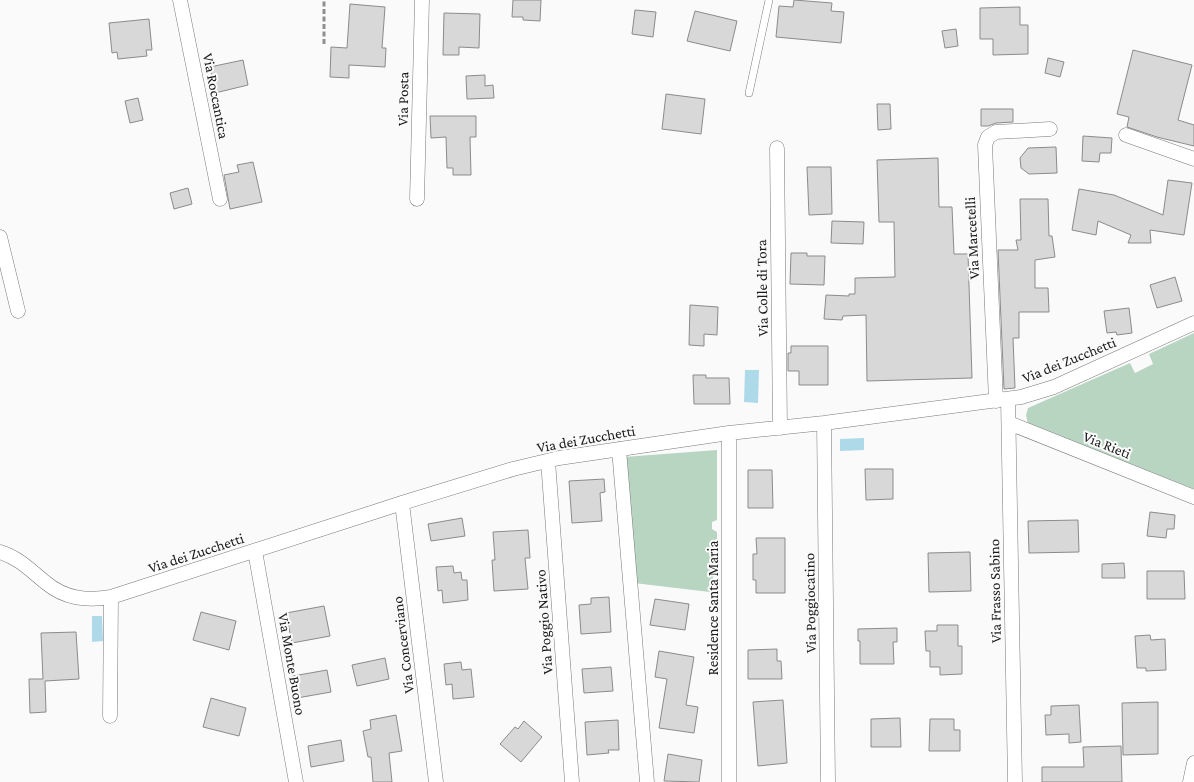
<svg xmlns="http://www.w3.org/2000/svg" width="1194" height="782" viewBox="0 0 1194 782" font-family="'Crimson Pro',serif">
<rect width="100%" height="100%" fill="#fafafb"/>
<path fill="#b8d5c2" d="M1194 333V489L1028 424 1026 415 1028 408 1130 363 1135 373 1153 364 1149 354Z
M717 450V520L712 522V529L717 532V575L713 577V585L718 589V593L634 583 624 457Z"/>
<path fill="#aed9e8" d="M745 370H759L758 403 744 402Z
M864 438V450L840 451V439Z
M92 616H102L103 641 92 642Z"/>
<path fill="#d9d8d9" stroke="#8b8b8b" d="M513 0H541L540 21 523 20V17H512Z
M794 0 832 3 831 11 844 12 841 43 776 37 779 6 793 7Z
M350 4 385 7 382 48H386L385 67 349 65V78L330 77 331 47 347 48Z
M1020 7V25H1028V54L993 55V39H980V8Z
M635 10 656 12 653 37 632 34Z
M695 11 737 21 730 51 687 41Z
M444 13 480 14 479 48 459 47V55H443Z
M149 19 152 50H146L147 56 118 59 117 52 112 53 109 23Z
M956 29 958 46 945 48 942 31Z
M1133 50 1192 65 1178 120 1194 125V146L1157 137 1127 127 1129 117 1117 114Z
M1048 58 1064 62 1060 77 1045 73Z
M243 60 248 85 215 93 210 67Z
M485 75V86L493 85 494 98 467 99 466 76Z
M666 94 705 99 701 134 662 129Z
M138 98 143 120 130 123 125 101Z
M877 104H890L891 129 878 130Z
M981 109H1013V122L996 123 988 126H981Z
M430 116H476V137H470L471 175H453V168H447L446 137 431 138Z
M1083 136 1112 138 1111 153H1100L1099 162 1082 161Z
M1056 147 1057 173 1029 174 1021 168 1020 158 1028 148Z
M938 158 939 207H952L954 254H968L972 378 867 381 866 315 843 316 842 320 824 319 826 295 849 296V294H855V278L895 277 894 222H879L877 160Z
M253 162 262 202 230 209 224 175 239 172 237 165Z
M807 167H831L832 214 809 215Z
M1168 180 1192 183 1184 235 1150 230 1151 243H1128L1131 235 1098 221 1096 235 1072 230 1079 189 1114 195 1163 215Z
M188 188 192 204 174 209 170 193Z
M1020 199H1048L1049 236H1052L1055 257 1035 260V288H1048L1049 312H1019V338H1013L1015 388 1004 389 998 250H1018L1016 240H1021Z
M832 221 864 222 863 244 831 243Z
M791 253H807V256H825L824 285 790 284Z
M1175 277 1182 301 1157 308 1150 285Z
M690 305 718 307 717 335 704 334V346L689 345Z
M1129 308 1132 333 1117 335 1116 332 1107 333 1104 311Z
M791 346H828V385H799V371H788V353H791Z
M693 375H706V378H729L730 404H694Z
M865 469H893V499L866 500Z
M748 470H772L773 508H748Z
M604 479 605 492 600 493 602 521 572 523 569 481Z
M1150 512 1175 515 1174 529H1167L1166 538 1147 536Z
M462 518 465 536 431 541 428 524Z
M1078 520 1079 552 1029 553 1028 521Z
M528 530 530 558H525L528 589 494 591 492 560H495L493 532Z
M756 538H785V593H756V580H753V554H757Z
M970 552 971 591 929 592 928 553Z
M1124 563 1125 578H1102V564Z
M453 566 454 573 461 572 462 580H467L468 600 443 603 442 590 438 591 436 567Z
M1147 571H1184L1185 599H1147Z
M609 597 611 632 581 634 579 605 591 604V598Z
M655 599 689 604 685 630 650 625Z
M324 606 330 636 292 643 286 613Z
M201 612 236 621 229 650 193 640Z
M937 625H958V646H962V674L940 675V667H930V651H926L925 631H937Z
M897 628V642H893L894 664H860V641H858V629Z
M76 632 79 679 45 681 46 712 30 713 29 679H43L41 633Z
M1150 635 1151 640 1165 639 1166 670 1146 671V668H1137L1135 636Z
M777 649V661H781L782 679H748V650Z
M659 651 694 657 686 705 698 707 694 733 659 728 667 679 655 677Z
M385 658 389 679 357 686 352 665Z
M461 662 462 670 471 669 474 697 453 699 452 684 446 685 444 664Z
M611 667 613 691 584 693 582 669Z
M327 670 331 692 297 698 293 676Z
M211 698 246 708 239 736 203 727Z
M783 700 787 763 758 766 753 702Z
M1158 702V754L1123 755 1122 703Z
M1079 705 1081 742 1069 743V734L1046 735 1045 715H1051V706Z
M396 715 402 751 389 753 392 782H373L371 757H368L363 731 371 729 370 720Z
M900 718 901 747H871V719Z
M930 719H954V730H960V751H929Z
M618 720 619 750H608L609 753 587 755 585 722Z
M524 721 542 737 521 762 500 744 515 727 518 729Z
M341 740 344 761 311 767 308 746Z
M1121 746 1122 782H1042V767H1084L1083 747Z
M668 754 702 760 699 782 664 781Z"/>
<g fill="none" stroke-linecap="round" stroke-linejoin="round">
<defs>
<path id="lane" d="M749 93 769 0"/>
<path id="street" d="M180 0 220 199
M1126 135 1194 159
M777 148 780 428
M417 199 422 0
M0 237 18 311
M1008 399 1015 782
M996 401 985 145 988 137 996 132 1050 129
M824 423 828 782
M1009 423 1194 497
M619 449 647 782
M548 461 572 782
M402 503 436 782
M255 551 296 782
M0 552C19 558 30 570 45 582 65 599 87 601 111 597L402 503 513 469 559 458 729 433 824 423 1021 397 1054 387 1194 323
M110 716 111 597
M729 782V433
M1190 782 1194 763"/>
</defs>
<use href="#lane" stroke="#79797a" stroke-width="8"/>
<use href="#street" stroke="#79797a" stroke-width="15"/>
<path stroke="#8f8f90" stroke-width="3" stroke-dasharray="5 2.5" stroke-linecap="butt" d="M324 44V0"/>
<use href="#lane" stroke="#fff" stroke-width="7"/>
<use href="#street" stroke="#fff" stroke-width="14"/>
</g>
<g text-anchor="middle" stroke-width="4" stroke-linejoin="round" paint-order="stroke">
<g font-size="15" fill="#1a1a1a" stroke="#fafafb">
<text transform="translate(216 96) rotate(79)" y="5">Via Roccantica</text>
<text transform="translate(403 99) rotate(-89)" y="5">Via Posta</text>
<text transform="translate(972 238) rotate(-93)" y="5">Via Marcetelli</text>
<text transform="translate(762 288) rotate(-91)" y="5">Via Colle di Tora</text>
<text transform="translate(1069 360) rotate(-22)" y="5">Via dei Zucchetti</text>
<text transform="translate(586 439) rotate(-10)" y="5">Via dei Zucchetti</text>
<text transform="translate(1107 445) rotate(22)" y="5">Via Rieti</text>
<text transform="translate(196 553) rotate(-18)" y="5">Via dei Zucchetti</text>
<text transform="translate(995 591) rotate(-91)" y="5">Via Frasso Sabino</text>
<text transform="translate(810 603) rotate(-91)" y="5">Via Poggiocatino</text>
<text transform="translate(713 608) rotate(-90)" y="5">Residence Santa Maria</text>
<text transform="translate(544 622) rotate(-94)" y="5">Via Poggio Nativo</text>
<text transform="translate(403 645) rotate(-97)" y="5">Via Concerviano</text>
<text transform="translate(292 664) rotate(80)" y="5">Via Monte Buono</text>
</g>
</g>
</svg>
